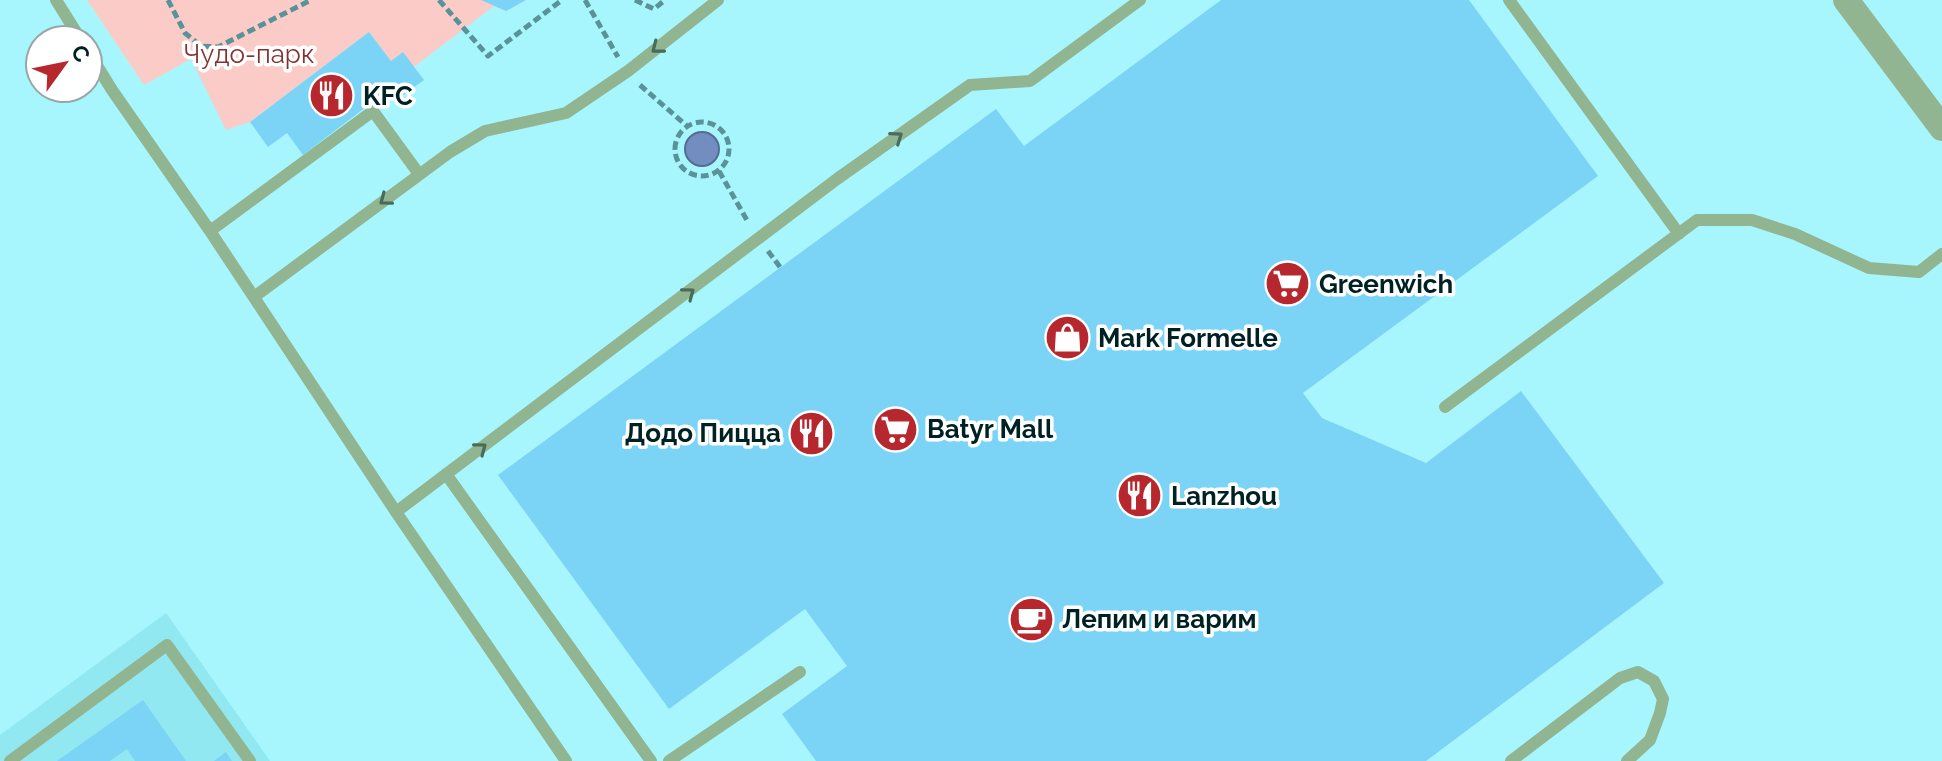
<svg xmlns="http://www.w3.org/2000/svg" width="1942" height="761" viewBox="0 0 1942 761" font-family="Raleway,sans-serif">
<rect width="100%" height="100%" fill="#a7f6fe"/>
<path fill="#91e8f0" d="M166 613 270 761H0V735Z"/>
<path fill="#fbccc7" d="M87 0H526L506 11 494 6 414 67 391 61 369 32 250 122 226 130 191 59 144 85Z"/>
<path fill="#748dc0" stroke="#516d91" stroke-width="2" d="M685 149a17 17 0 1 1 34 0a17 17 0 1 1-34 0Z"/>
<path fill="#7bd4f6" d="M481 0H526L506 11Z
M1221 0H1469L1598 176 1303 393 1322 418 1426 463 1521 391 1664 583 1426 761H816L782 714 847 666 805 609 669 709 498 475 996 109 1024 146Z
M369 32 391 61 403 52 424 80 395 101 387 91 303 155 287 133 268 147 250 122Z
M143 700 186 761H135L127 749 110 761H57Z
M226 752 232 761H214Z"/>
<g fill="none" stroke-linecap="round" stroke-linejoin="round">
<path stroke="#599298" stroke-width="5" stroke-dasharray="8 4" stroke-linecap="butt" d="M168 0 185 33 201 46 218 47 311 0
M439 0 488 56 562 0
M585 0 618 57
M635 0 654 9 665 0
M640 85 687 126
M675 149a27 27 0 1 1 54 0a27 27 0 1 1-54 0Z
M719 171 748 222
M768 251 780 267"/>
<path stroke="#91b591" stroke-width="12" d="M56 0 81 40
M1509 0 1679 234
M88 51 112 90 210 231 396 512 566 761
M210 231 373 111 419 174
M254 297 450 152 485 131 566 113 628 71 718 0
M1445 407 1697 220H1752L1795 234 1869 268 1919 272 1942 254
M446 474 651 761
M396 512 837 179 970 85 1030 81 1140 0
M10 761 167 645 250 761
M669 761 800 672
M1511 761 1620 678 1638 672 1654 681 1663 699 1660 713 1650 740 1627 761"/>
<path stroke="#91b591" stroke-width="26" d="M1846 0 1942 128"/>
</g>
<defs><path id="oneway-chevron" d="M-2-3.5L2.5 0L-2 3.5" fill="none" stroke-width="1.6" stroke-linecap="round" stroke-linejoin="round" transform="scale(2)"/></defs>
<g stroke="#486b5a">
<use href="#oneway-chevron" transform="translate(657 48) rotate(142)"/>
<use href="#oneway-chevron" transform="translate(897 137) rotate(-35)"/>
<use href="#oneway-chevron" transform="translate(385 200) rotate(143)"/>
<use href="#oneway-chevron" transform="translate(689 293) rotate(-37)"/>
<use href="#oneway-chevron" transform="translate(481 448) rotate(-37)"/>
</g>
<defs>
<symbol id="restaurant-disc" viewBox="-11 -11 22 22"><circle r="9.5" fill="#b7272e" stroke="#fff"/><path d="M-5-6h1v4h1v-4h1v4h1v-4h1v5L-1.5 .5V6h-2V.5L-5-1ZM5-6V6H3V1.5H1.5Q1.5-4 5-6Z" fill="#fff"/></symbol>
<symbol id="supermarket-disc" viewBox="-11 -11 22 22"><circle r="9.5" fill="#b7272e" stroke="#fff"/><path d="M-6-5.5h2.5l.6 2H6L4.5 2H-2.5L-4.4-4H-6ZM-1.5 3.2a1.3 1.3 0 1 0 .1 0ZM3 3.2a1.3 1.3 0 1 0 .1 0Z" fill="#fff"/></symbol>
<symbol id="shop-disc" viewBox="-11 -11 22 22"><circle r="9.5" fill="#b7272e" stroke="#fff"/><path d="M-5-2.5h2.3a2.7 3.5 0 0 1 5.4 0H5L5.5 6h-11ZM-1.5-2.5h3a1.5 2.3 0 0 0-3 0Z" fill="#fff"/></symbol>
<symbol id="cafe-disc" viewBox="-11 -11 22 22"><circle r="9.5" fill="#b7272e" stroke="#fff"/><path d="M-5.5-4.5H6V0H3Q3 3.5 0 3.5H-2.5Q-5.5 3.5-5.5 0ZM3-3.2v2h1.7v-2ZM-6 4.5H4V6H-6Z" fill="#fff"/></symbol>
</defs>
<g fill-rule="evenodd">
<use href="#restaurant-disc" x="306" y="70" width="51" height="51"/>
<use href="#supermarket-disc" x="1262" y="258" width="51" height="51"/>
<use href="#shop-disc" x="1042" y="312" width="51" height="51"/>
<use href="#supermarket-disc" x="870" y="404" width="51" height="51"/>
<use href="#restaurant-disc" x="786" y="408" width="51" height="51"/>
<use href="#restaurant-disc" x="1114" y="470" width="51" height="51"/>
<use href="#cafe-disc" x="1006" y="594" width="51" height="51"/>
</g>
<g text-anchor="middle" stroke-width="7" stroke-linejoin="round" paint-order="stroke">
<g font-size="26" fill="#833231" stroke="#fff">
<text x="249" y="63">Чудо-парк</text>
</g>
<g font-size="26" font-weight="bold" fill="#002124" stroke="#fff" text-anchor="start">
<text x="363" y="105">KFC</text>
<text x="1319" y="293">Greenwich</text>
<text x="1098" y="347">Mark Formelle</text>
<text x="927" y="438">Batyr Mall</text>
<text x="781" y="442" text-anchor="end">Додо Пицца</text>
<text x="1171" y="505">Lanzhou</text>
<text x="1062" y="628">Лепим и варим</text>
</g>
</g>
<g transform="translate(64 64) rotate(57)"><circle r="38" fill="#ffffff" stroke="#99a6a7" stroke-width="2"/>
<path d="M0-6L14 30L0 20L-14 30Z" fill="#b7272e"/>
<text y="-12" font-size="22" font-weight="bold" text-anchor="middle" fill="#002124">С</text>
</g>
</svg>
